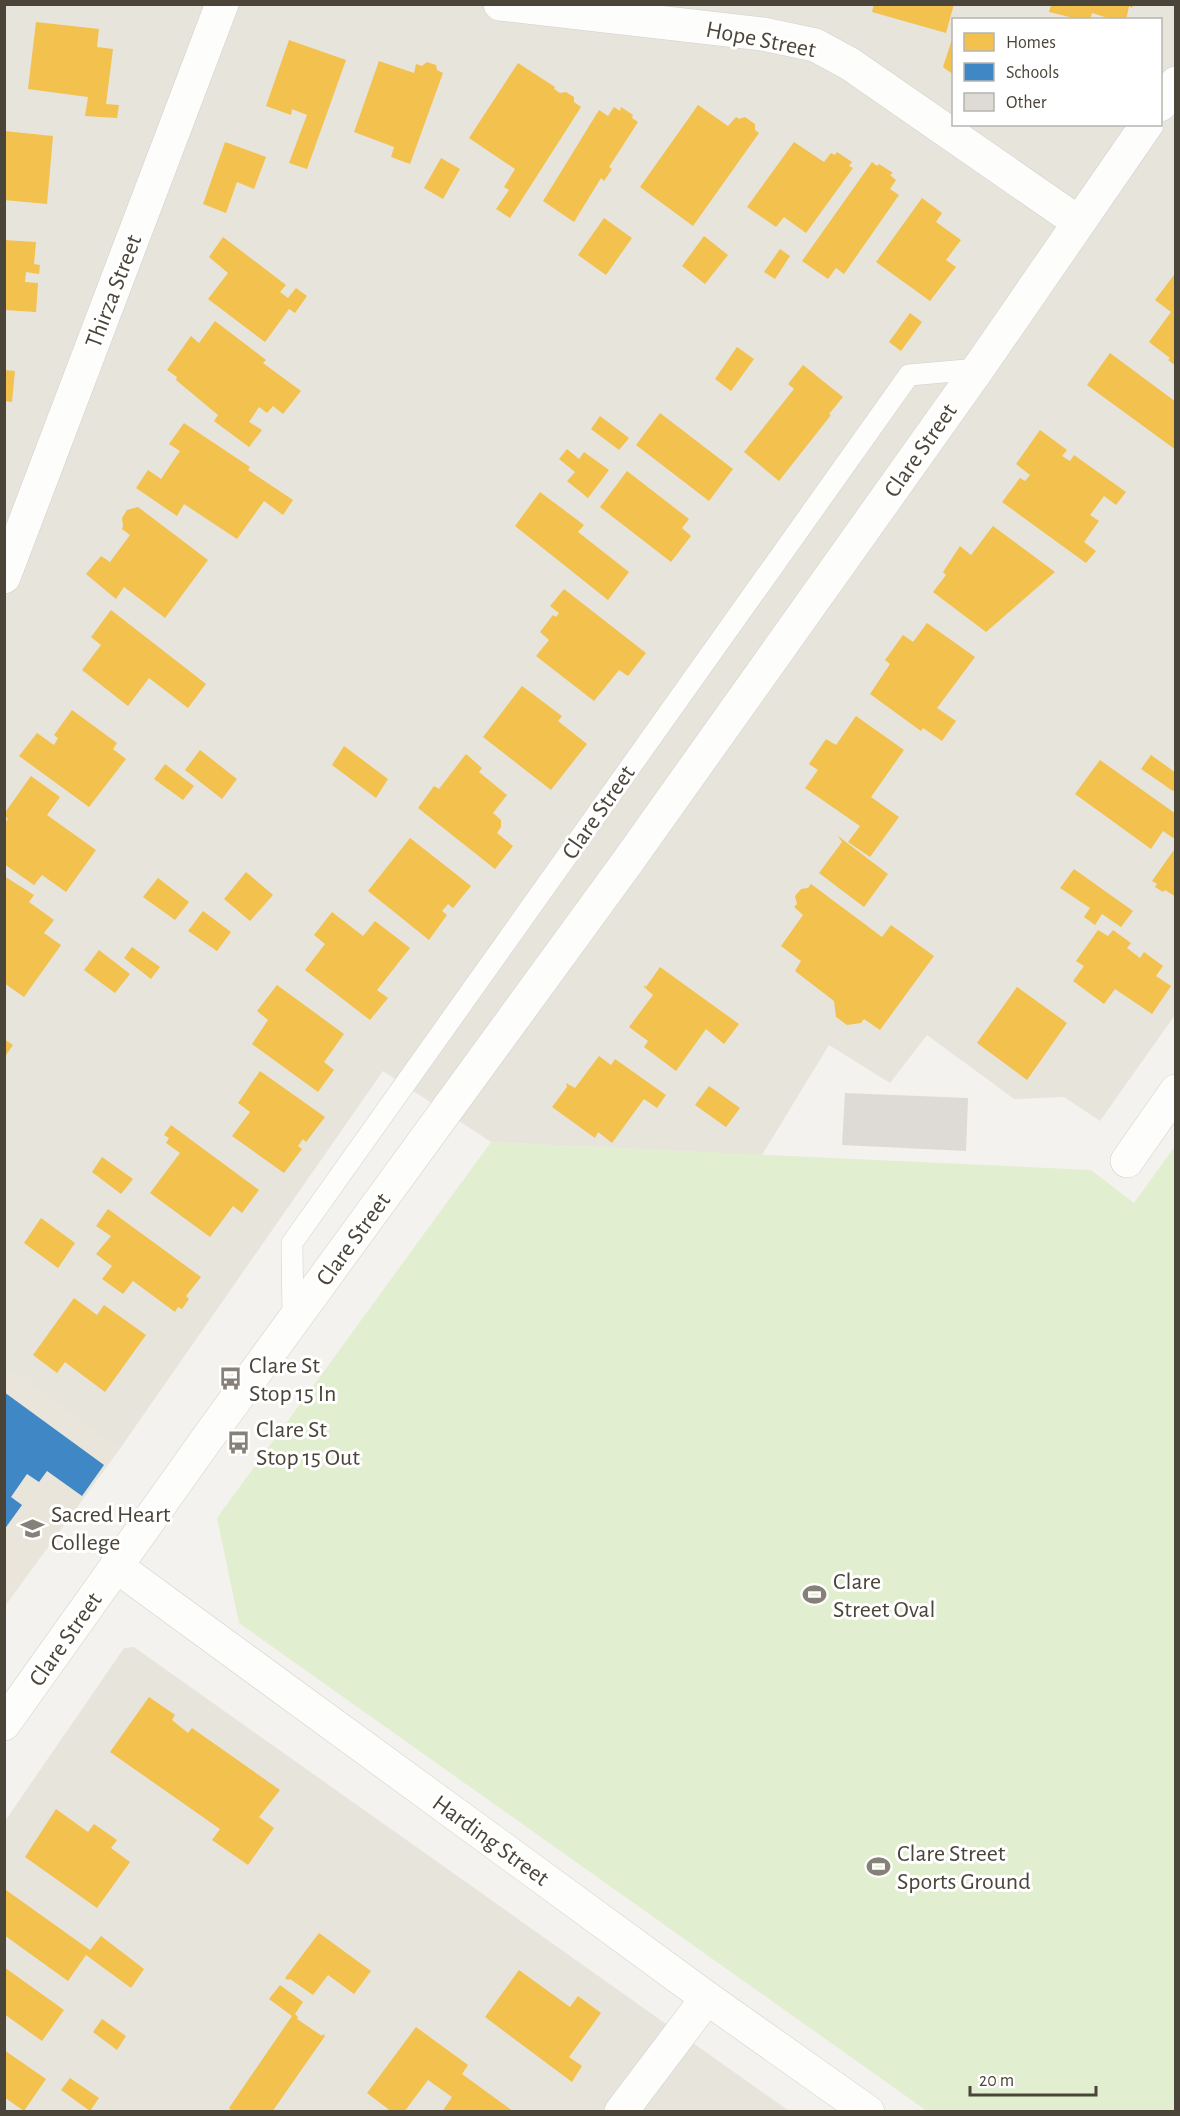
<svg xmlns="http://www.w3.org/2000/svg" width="1180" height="2116" viewBox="0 0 1180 2116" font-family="'Alegreya Sans',sans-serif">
<rect width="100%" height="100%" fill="#f4f2ee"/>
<path fill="#e7e4dc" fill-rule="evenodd" d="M5 5H1175V1015L1100 1121 1064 1097 1014 1099 927 1035 890 1083 829 1045 762 1155 491 1142 383 1071 119 1450 5 1367ZM954 20H1160V124H954Z
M134 1647 789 2111 5 2112V1821L124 1648Z"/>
<path fill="#eae5da" d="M5 1367 119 1450 5 1606Z"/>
<path fill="#e1eecf" d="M491 1142 1091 1170 1134 1203 1175 1146V2111H927L239 1623 217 1518Z"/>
<path fill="#f2c14e" d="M874 4H954L946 33 872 12Z
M1124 4H1133L1132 8 1129 6 1126 20H1114L1092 13 1090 20H1082L1049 12 1051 5Z
M36 22 99 29 97 47 113 49 106 104 119 105 117 118 85 116 88 97 28 89Z
M954 33V75L943 67Z
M289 40 346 60 307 169 289 163 307 115 292 109 291 115 266 106Z
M379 61 414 73 416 64 422 66 427 62 436 65 437 70 443 73 410 164 391 157 394 147 354 132Z
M518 63 555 87 554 89 560 93 566 92 574 97V102L581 107 510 218 496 209 509 190 504 187 515 169 469 138Z
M698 105 728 126 736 117 739 119 745 117 755 124V130L759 133 693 226 640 187Z
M614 107 620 111 621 107 633 115 632 118 638 122 609 167 612 169 604 181 601 178 574 222 543 201 599 110 608 116Z
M4 131 53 136 47 204 4 200Z
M225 142 266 157 254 189 237 182 226 213 203 204Z
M794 142 824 162 831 153 835 155 837 152 852 162 849 166 853 168 806 233 784 217 776 227 747 207Z
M441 158 460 169 443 199 424 188Z
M872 162 877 166 879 164 893 173 890 175 896 180 890 189 899 195 844 274 836 268 828 279 802 261Z
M922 198 942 213 936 222 961 240 946 260 956 267 930 301 876 262Z
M604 218 632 238 606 275 578 255Z
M704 236 728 255 705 284 682 266Z
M223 237 286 285 280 292 288 298 296 288 307 296 295 313 289 309 265 342 208 299 228 273 209 257Z
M4 240 36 242 34 264 40 265 39 274 26 272 25 282 38 283 36 312 4 310Z
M780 249 790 256 775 279 764 272Z
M1174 275 1176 276V366L1168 360 1170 358 1149 342 1171 312 1155 300Z
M910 313 922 322 901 351 889 342Z
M215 321 266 360 263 363 301 391 283 414 273 406 267 413 259 407 249 422 262 430 249 447 214 421 218 415 176 380 177 377 167 370 191 336 199 343Z
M737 347 754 359 731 391 715 379Z
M1110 353 1176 402V450L1087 385Z
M803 365 843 397 829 414 831 415 779 481 744 452 794 389 788 384Z
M4 370 15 371 12 402 4 401Z
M660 413 733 469 709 501 636 445Z
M600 416 629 438 619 450 591 429Z
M184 423 250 467 248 470 293 500 283 515 264 501 237 539 184 504 177 516 136 488 148 470 161 479 180 451 169 444Z
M1040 430 1067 450 1062 456 1070 461 1074 455 1126 492 1116 505 1104 496 1090 515 1099 521 1084 542 1096 551 1086 563 1002 502 1020 478 1025 481 1030 475 1016 464Z
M567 449 579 459 584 452 609 470 588 498 567 481 575 472 559 459Z
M627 471 689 519 682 528 691 536 671 562 600 507Z
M540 492 584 525 578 532 629 572 608 600 515 526Z
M138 507 208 560 165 618 124 587 116 599 86 574 101 556 110 562 130 535 122 529 123 526 122 518 127 510Z
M993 526 1055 572 986 632 933 592 946 575 943 572 960 546 971 555Z
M564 589 646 653 628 676 619 670 594 701 536 656 549 640 540 632 553 615 556 617 559 613 550 606Z
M111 610 206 684 188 708 149 678 128 706 82 670 101 645 91 637Z
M927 623 975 657 937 708 956 721 942 741 923 728 921 731 870 694 890 664 885 660 903 635 913 642Z
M522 686 562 716 558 721 587 744 551 790 483 737Z
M72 710 117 743 113 749 126 759 89 807 19 756 37 733 54 745 58 738 54 735Z
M856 716 904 750 871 797 899 817 870 857 848 842 860 826 805 788 818 770 809 764 826 739 836 745Z
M344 746 388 779 376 798 332 765Z
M200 750 237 779 222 799 185 770Z
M466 754 482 768 479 772 507 795 493 813 501 820V827L497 833 513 846 495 869 418 808 434 786 439 789Z
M1151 755 1176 773V788L1173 791 1141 769Z
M1100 760 1176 814V836L1173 838 1163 831 1151 849 1075 794Z
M165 764 194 786 183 800 154 779Z
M31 776 60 797 47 815 96 850 66 892 42 875 34 885 4 864V824L8 819 4 814Z
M838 836 888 874 864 907 819 873 842 842Z
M410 838 471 886 453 908 448 904 442 911 447 915 429 940 368 891Z
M1176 847V897L1165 890 1163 892 1155 887 1157 884 1152 881Z
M1074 869 1133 911 1121 927 1102 914 1095 925 1084 917 1090 908 1060 888Z
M246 872 273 895 250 921 224 899Z
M4 876 34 895 29 902 54 920 44 933 61 945 24 997 4 983Z
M158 878 189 902 175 920 143 897Z
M811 884 882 937 891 925 934 956 880 1030 864 1019 861 1023 847 1025 836 1017 834 1001 795 971 801 961 781 946 803 915 794 907 797 904 795 896 801 889 808 888Z
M203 911 231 932 217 951 188 931Z
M332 912 363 936 375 921 410 948 377 990 388 998 370 1020 305 970 325 944 314 935Z
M1098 930 1108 936 1113 930 1131 943 1127 948 1140 958 1144 952 1163 966 1156 976 1171 986 1152 1014 1115 989 1104 1004 1073 981 1084 966 1076 961Z
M132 947 160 967 151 979 124 958Z
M99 950 130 974 115 993 84 970Z
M660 967 739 1024 724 1044 706 1029 676 1071 644 1047 648 1041 629 1027 653 995 644 987 645 985 646 987Z
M277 985 344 1034 324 1062 334 1070 318 1092 252 1044 268 1020 257 1011Z
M1017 987 1067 1023 1027 1080 977 1043Z
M4 1039 13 1045 4 1058Z
M599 1056 611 1065 615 1059 666 1095 657 1108 644 1099 612 1143 598 1132 595 1138 552 1107 567 1087 566 1083 575 1088Z
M260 1071 325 1117 306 1142 303 1139 298 1146 302 1149 284 1173 232 1136 250 1112 238 1103Z
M709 1086 740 1108 726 1127 695 1105Z
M171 1125 259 1190 242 1213 233 1206 210 1237 150 1193 180 1153 166 1143 169 1138 164 1135Z
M102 1157 133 1179 121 1194 92 1172Z
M108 1209 201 1277 186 1296 189 1299 182 1309 178 1307 175 1312 133 1281 123 1294 102 1279 112 1266 96 1254 111 1236 96 1226Z
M41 1218 75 1243 58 1268 24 1243Z
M74 1298 97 1315 104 1305 146 1335 105 1392 65 1362 57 1373 33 1355Z
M149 1697 175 1715 172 1720 188 1733 192 1728 280 1790 259 1817 274 1828 248 1865 212 1840 220 1829 110 1752Z
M56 1809 88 1832 94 1824 117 1840 111 1848 130 1862 97 1908 25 1857Z
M6 1890 90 1950 101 1936 144 1969 131 1988 86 1955 68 1981 4 1935V1892Z
M319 1933 371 1971 354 1994 328 1975 313 1995 290 1979 288 1980 285 1978Z
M4 1967 64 2010 42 2041 4 2014Z
M519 1970 570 2007 578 1996 601 2013 569 2057 582 2066 572 2082 485 2017Z
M280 1985 303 2002 295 2014 298 2017 297 2019 322 2036 323 2034 325 2036 272 2112H233L229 2108 292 2016 269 1999Z
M102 2019 126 2036 117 2050 93 2032Z
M416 2027 468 2065 462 2074 514 2112H442L452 2097 428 2080 404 2112H392L367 2093Z
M4 2050 46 2079 24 2111 4 2097Z
M70 2078 99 2098 90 2111 61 2090Z"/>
<path fill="#3f88c5" d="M4 1392 104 1465 82 1496 47 1471 39 1482 27 1474 11 1497 22 1505 4 1530Z"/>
<path fill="#dedbd6" d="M845 1093 968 1098 966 1151 842 1145Z"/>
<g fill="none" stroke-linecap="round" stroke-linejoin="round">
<defs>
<path id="lane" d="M293 1320 292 1243 909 375 978 369"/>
<path id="street" d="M500 4 763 34 815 45 850 64 1078 222
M1160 105 1176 83
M4 577 222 4
M1127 1161 1176 1091
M116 1566 707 1998 868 2112
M4 1724 214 1429 626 864 978 369 1147 124
M621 2112 707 1998"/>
</defs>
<use href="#lane" stroke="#d2d0cb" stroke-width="22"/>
<use href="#street" stroke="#d2d0cb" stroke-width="34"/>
<use href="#lane" stroke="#fdfdfc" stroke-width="21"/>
<use href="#street" stroke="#fdfdfc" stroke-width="33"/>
</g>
<defs>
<symbol id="bus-bare" viewBox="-9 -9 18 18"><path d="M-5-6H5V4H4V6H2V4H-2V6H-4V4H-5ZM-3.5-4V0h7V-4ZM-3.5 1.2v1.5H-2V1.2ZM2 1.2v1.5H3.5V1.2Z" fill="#868178" stroke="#fff" stroke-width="2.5" paint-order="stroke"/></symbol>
<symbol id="school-bare" viewBox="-9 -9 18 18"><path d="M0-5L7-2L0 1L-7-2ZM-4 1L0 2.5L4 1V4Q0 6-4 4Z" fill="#868178" stroke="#fff" stroke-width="2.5" paint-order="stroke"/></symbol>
<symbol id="stadium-bare" viewBox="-9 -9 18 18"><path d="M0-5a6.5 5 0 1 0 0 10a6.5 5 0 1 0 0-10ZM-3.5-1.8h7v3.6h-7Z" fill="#868178" stroke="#fff" stroke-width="2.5" paint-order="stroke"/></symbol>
</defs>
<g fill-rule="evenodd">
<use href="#bus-bare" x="214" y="1362" width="33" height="33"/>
<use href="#bus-bare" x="222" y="1426" width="33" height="33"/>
<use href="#school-bare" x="16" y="1512" width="33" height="33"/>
<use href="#stadium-bare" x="798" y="1578" width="33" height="33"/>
<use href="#stadium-bare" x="862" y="1850" width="33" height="33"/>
</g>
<g text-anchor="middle" stroke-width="6" stroke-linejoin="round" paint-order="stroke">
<g font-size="24" fill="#4b4439" stroke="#fff">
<text transform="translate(761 39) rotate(11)" y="8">Hope Street</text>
<text transform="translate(113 291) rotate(-69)" y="8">Thirza Street</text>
<text transform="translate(920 450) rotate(-55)" y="8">Clare Street</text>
<text transform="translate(598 812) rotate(-55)" y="8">Clare Street</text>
<text transform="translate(353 1239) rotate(-54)" y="8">Clare Street</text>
<text transform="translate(65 1639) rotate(-55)" y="8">Clare Street</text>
<text transform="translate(491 1840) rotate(36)" y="8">Harding Street</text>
</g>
<g font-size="24" fill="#4b4439" stroke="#fff" text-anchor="start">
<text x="249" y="1373">Clare St<tspan x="249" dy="28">Stop 15 In</tspan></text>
<text x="256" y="1437">Clare St<tspan x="256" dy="28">Stop 15 Out</tspan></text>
<text x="51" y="1522">Sacred Heart<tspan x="51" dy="28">College</tspan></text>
<text x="833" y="1589">Clare<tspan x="833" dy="28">Street Oval</tspan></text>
<text x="897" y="1861">Clare Street<tspan x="897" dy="28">Sports Ground</tspan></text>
</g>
</g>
<rect width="1180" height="2116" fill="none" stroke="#4b4439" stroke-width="12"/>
<rect x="952" y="18" width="210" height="108" fill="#ffffff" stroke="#b7b4b0" stroke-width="1.5"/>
<rect x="964" y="33" width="30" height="18" fill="#f2c14e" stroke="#b7b4b0" stroke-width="1.5"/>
<text x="1006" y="48" font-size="18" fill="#4b4439">Homes</text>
<rect x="964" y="63" width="30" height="18" fill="#3f88c5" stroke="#b7b4b0" stroke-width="1.5"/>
<text x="1006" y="78" font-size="18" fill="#4b4439">Schools</text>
<rect x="964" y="93" width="30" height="18" fill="#dedbd6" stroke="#b7b4b0" stroke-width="1.5"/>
<text x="1006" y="108" font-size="18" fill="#4b4439">Other</text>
<path d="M970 2086v9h126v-9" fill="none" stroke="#4b4439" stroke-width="3"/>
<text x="979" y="2086" font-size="18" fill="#4b4439" stroke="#ffffff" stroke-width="4.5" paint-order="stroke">20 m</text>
</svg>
